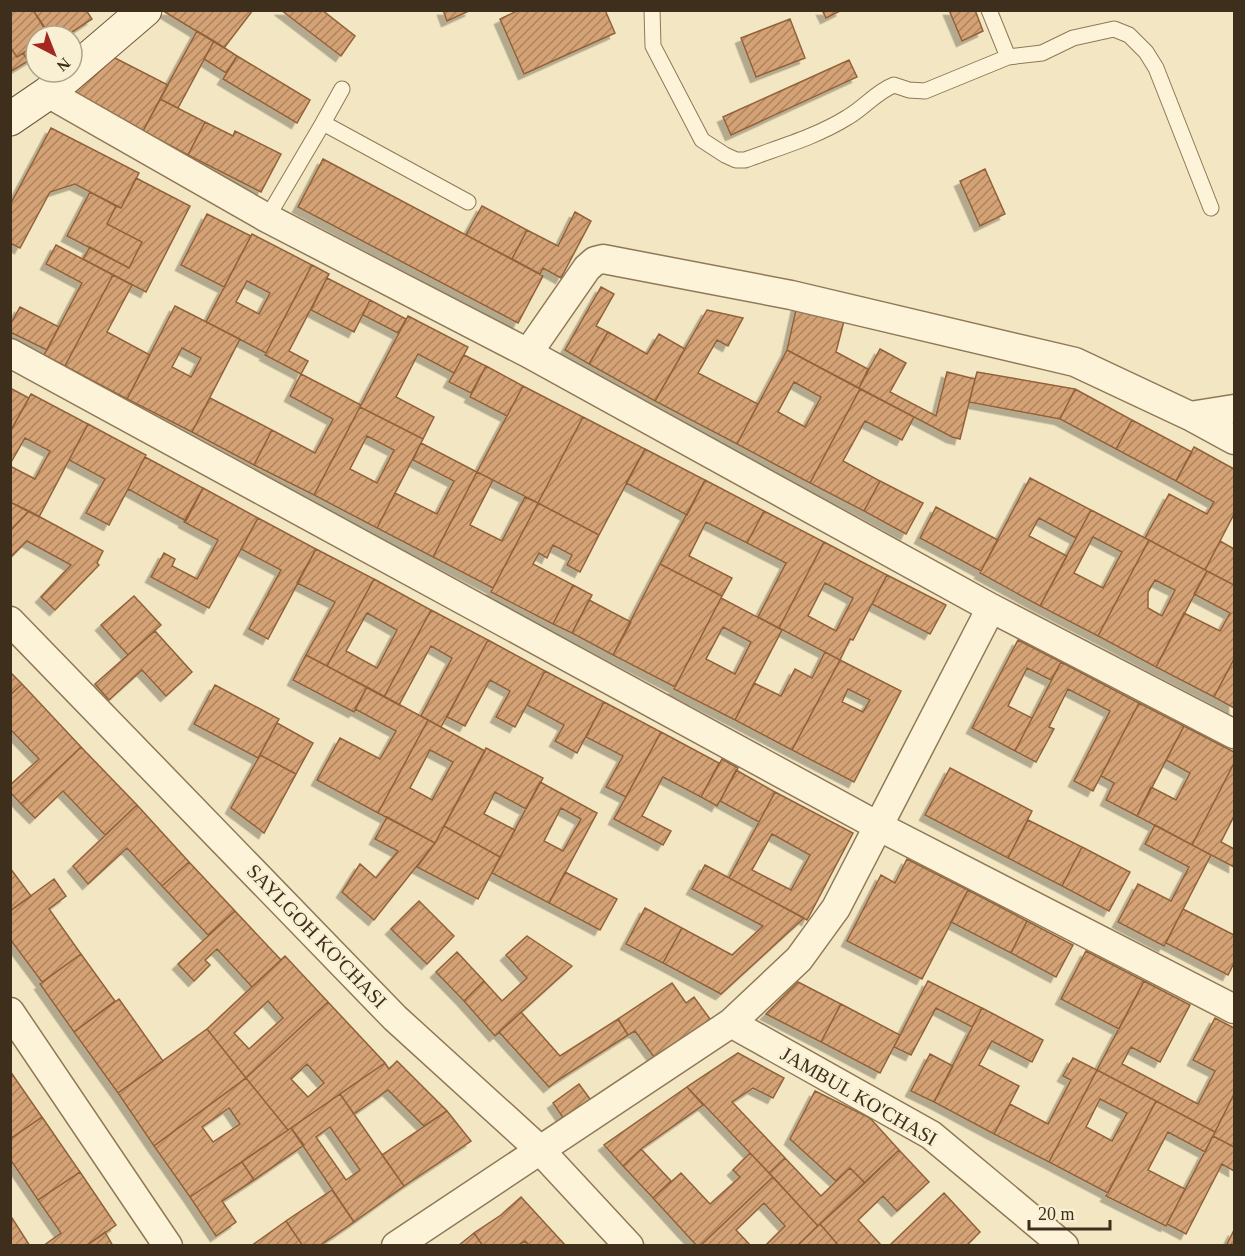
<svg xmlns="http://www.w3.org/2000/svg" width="1245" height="1256" viewBox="0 0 1245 1256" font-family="'Times New Roman',serif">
<defs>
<pattern id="building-hatch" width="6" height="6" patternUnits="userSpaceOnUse" patternTransform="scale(1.5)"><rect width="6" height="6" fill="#d5a275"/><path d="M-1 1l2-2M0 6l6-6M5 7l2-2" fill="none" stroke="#ae845f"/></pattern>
<filter id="shadow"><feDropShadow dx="-5.5" dy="5.5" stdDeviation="0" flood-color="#0004"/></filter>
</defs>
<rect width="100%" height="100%" fill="#f3e7c3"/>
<path fill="url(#building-hatch)" stroke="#92623a" stroke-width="1.5" fill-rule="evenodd" filter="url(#shadow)" d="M10 10H33L50 35 36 36V45L17 57 10 47Z
M33 10H86L92 19 66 36H49Z
M167 10H253L224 48 165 12Z
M281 10H322L355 36 341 56Z
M443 10H471L447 21Z
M519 10H605L615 33 524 74 500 19Z
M822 10H842L826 18Z
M949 10H975L983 31 962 41Z
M790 19 805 58 756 77 741 38Z
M197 31 214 41 178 108 160 99Z
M214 41 237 56 226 73 204 59Z
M36 45V56L28 61 23 53Z
M10 47 17 57 23 53 28 61 10 72Z
M237 56 310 100 297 123 223 79Z
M113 57 168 85 143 131 72 94Z
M849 60 857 77 731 135 723 117Z
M160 99 205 122 188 155 143 131Z
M205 122 233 136 235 131 281 154 261 192 188 155Z
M51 128 139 173 121 208 75 184 50 192 20 248 10 243V205Z
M323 159 543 276 518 323 298 207Z
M985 169 1005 214 980 226 960 181Z
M136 178 190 206 146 292 83 259 90 247 129 268 142 242 107 224 116 206 121 208Z
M90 192 116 206 107 224 142 242 129 268 67 236Z
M482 206 527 230 512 259 466 235Z
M575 212 591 221 561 278 543 268 540 274 512 259 527 230 558 246Z
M207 214 251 236 224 287 181 265Z
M252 234 312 265 266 353 206 322ZM247 281 270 293 259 314 236 302Z
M56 245 113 275 65 366 44 355 82 283 46 264Z
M312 265 329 274 289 351 308 361 301 374 265 355Z
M113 275 132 285 107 332 150 355 127 399 65 366Z
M327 278 370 300 354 332 311 310Z
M601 287 614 294 596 326 608 332 589 364 565 350Z
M370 300 406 319 398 333 363 315Z
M797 305 845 317 836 352 868 369 859 388 787 350Z
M175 306 240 339 192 432 127 399ZM182 348 201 358 191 377 172 367Z
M20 307 59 327 47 350 10 332V325Z
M707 310 743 318 728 346 717 340 698 373 758 404 737 444 655 401Z
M408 316 468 347 454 373 418 354 396 397 434 417 423 439 360 407Z
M608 332 647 354 659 334 685 349 655 401 589 364Z
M880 349 906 363 890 392 936 416 947 372 975 379 960 439 952 437 859 388Z
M787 350 860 389 810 483 737 444ZM794 382 821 397 805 427 778 412Z
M464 355 486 366 471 393 449 382Z
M486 366 523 386 507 416 470 397Z
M977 372 1075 389 1060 419 969 402Z
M301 374 361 405 314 495 254 465 272 430 315 453 333 419 290 396Z
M523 386 583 417 538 503 477 472Z
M10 388 29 398 10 432Z
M860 389 914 417 902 440 865 421 843 461 880 481 864 511 810 483Z
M1075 389 1132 420 1116 449 1060 419Z
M31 394 88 424 39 517 10 502V466L35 479 50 451 25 438 10 464V432Z
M210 398 272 430 254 465 192 432Z
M360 407 423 439 377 528 314 495ZM367 436 394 450 377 483 350 469Z
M583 417 645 449 599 535 538 503Z
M1132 420 1192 452 1176 481 1116 449Z
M88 424 146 455 109 525 86 513 105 479 69 460Z
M421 443 477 472 433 557 377 528 395 493 437 514 454 481 413 460Z
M1194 447 1234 469V514L1205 570 1145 538 1169 494 1207 514 1214 502 1176 481Z
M645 449 705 480 687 515 626 483Z
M145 457 203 488 186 521 128 489Z
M477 472 493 480 470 525 502 541 525 497 538 503 493 588 433 557Z
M1030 478 1091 510 1076 538 1039 518 1029 536 1067 556 1040 606 980 573Z
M705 480 764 511 747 543 706 522 689 556 732 578 722 596 660 564Z
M880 481 923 503 906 534 864 511Z
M203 488 258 518 209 608 151 577 164 553 175 559 172 566 197 579 218 540 184 522Z
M10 502 29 511 10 531Z
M538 503 599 535 580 572 567 565 572 555 553 545 547 558 539 553 533 564 573 585 553 624 491 592Z
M936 507 998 540 981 571 920 538Z
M1091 510 1149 540 1098 636 1040 606ZM1093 537 1122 552 1103 588 1074 573Z
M29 511 103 551 97 563 99 565 55 610 41 597 71 565 27 541 10 558V531Z
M764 511 824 542 779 628 758 617 786 563 747 543Z
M258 518 316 549 268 639 249 629 281 570 241 549Z
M1149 540 1207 571 1156 667 1098 636ZM1155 580 1175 590 1162 616 1148 608V592Z
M1220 541 1234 549V585L1205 570Z
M824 542 887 575 853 640 850 639 840 660 779 628ZM825 583 853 598 836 631 808 616Z
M316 549 374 579 327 666 306 655 335 602 297 583Z
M660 564 722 596 675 687 613 655Z
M1207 571 1234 585V659L1214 697 1156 667 1184 613 1220 631 1230 613 1194 594Z
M887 575 946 605 930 634 872 604Z
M374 579 431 610 384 697 327 666ZM367 613 397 630 377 668 346 651Z
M573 585 592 595 572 633 553 624Z
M134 596 161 625 128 655 101 625Z
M721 598 782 630 735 720 674 689ZM723 627 751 642 735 674 706 659Z
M589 600 631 622 613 655 572 633Z
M431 610 488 640 441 727 421 716 452 658 431 646 399 705 384 697Z
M155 631 192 672 166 696 142 670 109 700 95 684Z
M488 640 545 671 515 727 496 717 510 691 490 680 465 726 447 717Z
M1018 640 1061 662 1051 680 1027 668 1008 706 1032 718 1015 751 972 728Z
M825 652 840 660 792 750 735 720 754 683 781 696 795 669 812 678Z
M306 655 367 687 354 712 293 680Z
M1234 659V708L1214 697Z
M840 660 901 691 854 782 792 750ZM848 689 870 700 863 712 842 702Z
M1061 662 1139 703 1093 791 1074 781 1110 711 1068 689 1049 727 1054 729 1036 762 1015 751Z
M545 671 604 702 577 753 555 741 564 725 527 705Z
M10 672 22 684 10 695Z
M22 684 81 747 21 804 10 792V785L39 759 10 729V695Z
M215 685 279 719 258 758 194 724Z
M367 687 428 720 378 813 317 780 340 738 380 759 396 731 355 709Z
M604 702 661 732 626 797 606 787 623 756 586 737Z
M1139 703 1184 726 1137 816 1106 800 1114 783 1101 776Z
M428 720 485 751 435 843 378 813ZM430 750 453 762 432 800 410 788Z
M277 723 313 743 296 774 260 755Z
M1184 726 1234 752V763L1192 845 1137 816 1151 787 1176 800 1190 773 1166 760Z
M661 732 719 763 701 797 663 777 642 816 671 831 663 845 614 819Z
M81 747 137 805 105 835 63 791 35 818 21 804Z
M486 748 543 778 526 809 495 792 484 814 515 830 500 857 444 826Z
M260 755 296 774 264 833 231 808Z
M722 759 738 768 717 806 701 797Z
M1234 763V816L1221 842 1234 849V867L1192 845Z
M950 768 1032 811 1008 858 925 815Z
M736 770 775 792 759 822 720 801Z
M540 782 597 813 549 903 492 873ZM561 808 581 819 563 851 544 841Z
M775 792 853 833 807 920 729 878ZM772 834 810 855 791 890 752 870Z
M137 805 189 862 162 886 127 848 88 884 73 866Z
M387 817 435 843 374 920 342 892 360 864 376 878 398 851 375 839Z
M1028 820 1082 847 1062 886 1008 858Z
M1155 825 1211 855 1164 946 1118 922 1138 884 1171 901 1189 867 1145 844Z
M444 826 500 857 478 899 417 867 435 843Z
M1082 847 1130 872 1109 911 1062 886Z
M907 859 968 890 922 979 847 941 881 875 895 883Z
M189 862 235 911 208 935 162 886Z
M705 865 804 918 721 994 663 963 682 928 732 955 763 926 692 889Z
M10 868 31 896 10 911Z
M565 872 617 899 600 930 549 903Z
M54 879 66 896 49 909 81 954 42 982 10 939V911Z
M968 890 1027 921 1011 953 951 922Z
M419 901 454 936 427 964 391 929Z
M645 908 682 928 663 963 626 944Z
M1183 909 1234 935V963L1228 975 1166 943Z
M235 911 281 960 252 987 217 949 205 960 210 965 194 981 178 964Z
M1027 921 1073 945 1056 977 1011 953Z
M527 936 572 966 495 1036 464 1001 484 981 502 1001 527 978 506 955Z
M1086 951 1144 981 1119 1029 1061 999Z
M457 952 484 981 464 1001 436 972Z
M81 954 115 1001 74 1032 40 984Z
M285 956 328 1002 246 1078 207 1029ZM268 1001 283 1018 249 1049 234 1033Z
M928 981 982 1008 972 1027 936 1008 911 1055 894 1047Z
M1144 981 1190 1005 1160 1062 1131 1047 1122 1064 1198 1104 1215 1071 1193 1060 1215 1018 1234 1028V1094L1215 1132 1097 1070Z
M798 982 841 1004 821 1042 766 1014Z
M672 983 686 1003 694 997 710 1019 666 1052 664 1050 654 1057 635 1031 628 1035 618 1019Z
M119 999 163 1061 118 1093 74 1032Z
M328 1002 385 1063 288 1130 246 1078ZM307 1064 324 1083 308 1097 291 1079Z
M841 1004 900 1035 880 1073 821 1042Z
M982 1008 1043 1040 1032 1062 992 1041 979 1065 1019 1086 994 1134 934 1102Z
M521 1012 560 1056 618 1019 628 1035 558 1080 549 1087 499 1032Z
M207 1029 246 1078 154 1146 118 1093Z
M738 1053 784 1078 773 1098 753 1088 732 1102 785 1158 769 1173 687 1087Z
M930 1054 953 1066 934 1102 911 1091Z
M1073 1058 1097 1070 1049 1162 994 1134 1010 1104 1048 1124 1071 1080 1063 1076Z
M397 1061 447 1111 424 1126 388 1090 354 1114 340 1094 385 1063 389 1069Z
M1097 1070 1156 1101 1108 1193 1049 1162ZM1100 1099 1127 1113 1112 1141 1086 1127Z
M10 1071 42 1117 10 1139Z
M246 1078 288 1130 190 1197 154 1146ZM229 1108 240 1124 213 1142 202 1127Z
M579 1084 593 1103 566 1122 553 1103Z
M687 1087 703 1105 641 1149 623 1166 604 1145Z
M815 1091 870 1118 899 1150 865 1183 850 1168 836 1181 790 1139Z
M340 1094 404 1186 354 1222 291 1128ZM330 1127 360 1170 346 1180 316 1137Z
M1234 1094V1147L1213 1136Z
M1156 1101 1215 1132 1205 1152 1168 1132 1148 1170 1185 1189 1166 1226 1106 1196Z
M447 1111 471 1141 404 1186 382 1155Z
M42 1117 80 1172 38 1200 10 1159V1139Z
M291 1128 304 1145 254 1180 242 1162Z
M1213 1136 1234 1147V1171L1222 1164 1186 1234 1167 1224Z
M641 1149 671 1181 653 1198 623 1166Z
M899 1150 929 1182 897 1211 883 1196 858 1220 882 1246H839L820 1224Z
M750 1153 773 1177 700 1246H697L653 1198 681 1173 710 1204 740 1177 733 1170Z
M785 1158 821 1196 850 1168 865 1183 818 1226 769 1173Z
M242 1162 254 1180 222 1201 236 1222 216 1236 190 1197Z
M80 1172 116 1225 86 1246H43L61 1233 38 1200Z
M773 1177 818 1226 797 1246H765L785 1226 764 1203 736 1230 751 1246H700Z
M332 1190 354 1222 319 1246H303L286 1221Z
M944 1193 980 1232 966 1246H889Z
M521 1197 566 1246H530L525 1241 517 1246H483L474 1233 501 1215Z
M12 1218 30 1246H10Z
M286 1221 303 1246H251Z
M820 1224 839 1246H797L818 1226Z
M1234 1230V1246H1226Z
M105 1232 113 1246H86Z
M474 1233 483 1246H458Z"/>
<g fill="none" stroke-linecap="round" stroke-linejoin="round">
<defs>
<path id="lane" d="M652 10 653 46 702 140 725 155 736 160H745C780 147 816 137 848 117 865 107 876 92 894 85L909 90 925 91 1008 57 989 10
M1008 57 1042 53 1073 38 1114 29 1129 35 1146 52 1156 68 1211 208
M323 123 342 89
M267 218 323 123 468 202"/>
<path id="street" d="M48 93 267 218 528 353 991 608 1234 734
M10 353 878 826 1234 1009
M528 353 587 268 595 261 603 259 791 295 1075 362 1190 416 1234 440
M1190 416 1234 409
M10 621 395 1018 539 1149 629 1246
M10 1012 168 1246
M731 1023 931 1135 1064 1246
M396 1246 731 1023 799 959 836 908 991 608"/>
<path id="secondary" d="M10 119 48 93 145 10"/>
</defs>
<use href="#lane" stroke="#907857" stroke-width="17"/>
<use href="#street" stroke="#907857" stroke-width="31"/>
<use href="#secondary" stroke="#72593a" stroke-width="35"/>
<use href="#lane" stroke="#fcf3d8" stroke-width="15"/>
<use href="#street" stroke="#fcf3d8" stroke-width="28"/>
<use href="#secondary" stroke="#fcf3d8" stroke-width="33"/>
</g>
<g text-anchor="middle" stroke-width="5" stroke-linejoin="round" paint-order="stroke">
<g font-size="20" fill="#3e2f1d" stroke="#f9f0d4">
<text transform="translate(317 936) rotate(46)" y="7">SAYLGOH KO'CHASI</text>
<text transform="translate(859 1096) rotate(30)" y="7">JAMBUL KO'CHASI</text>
</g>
</g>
<rect width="1245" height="1256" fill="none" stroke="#3e2f1d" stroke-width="24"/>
<g transform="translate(54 54) rotate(138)"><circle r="28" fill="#f9f0d4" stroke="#aea38b" stroke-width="1.5"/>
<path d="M0-4.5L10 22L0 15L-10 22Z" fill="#a62620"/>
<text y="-9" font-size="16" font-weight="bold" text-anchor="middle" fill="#3e2f1d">N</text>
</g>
<path d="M1029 1220v9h81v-9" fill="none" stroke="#3e2f1d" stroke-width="3"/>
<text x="1038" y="1220" font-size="18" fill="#3e2f1d" stroke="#f9f0d4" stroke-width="4.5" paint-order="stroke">20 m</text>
</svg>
